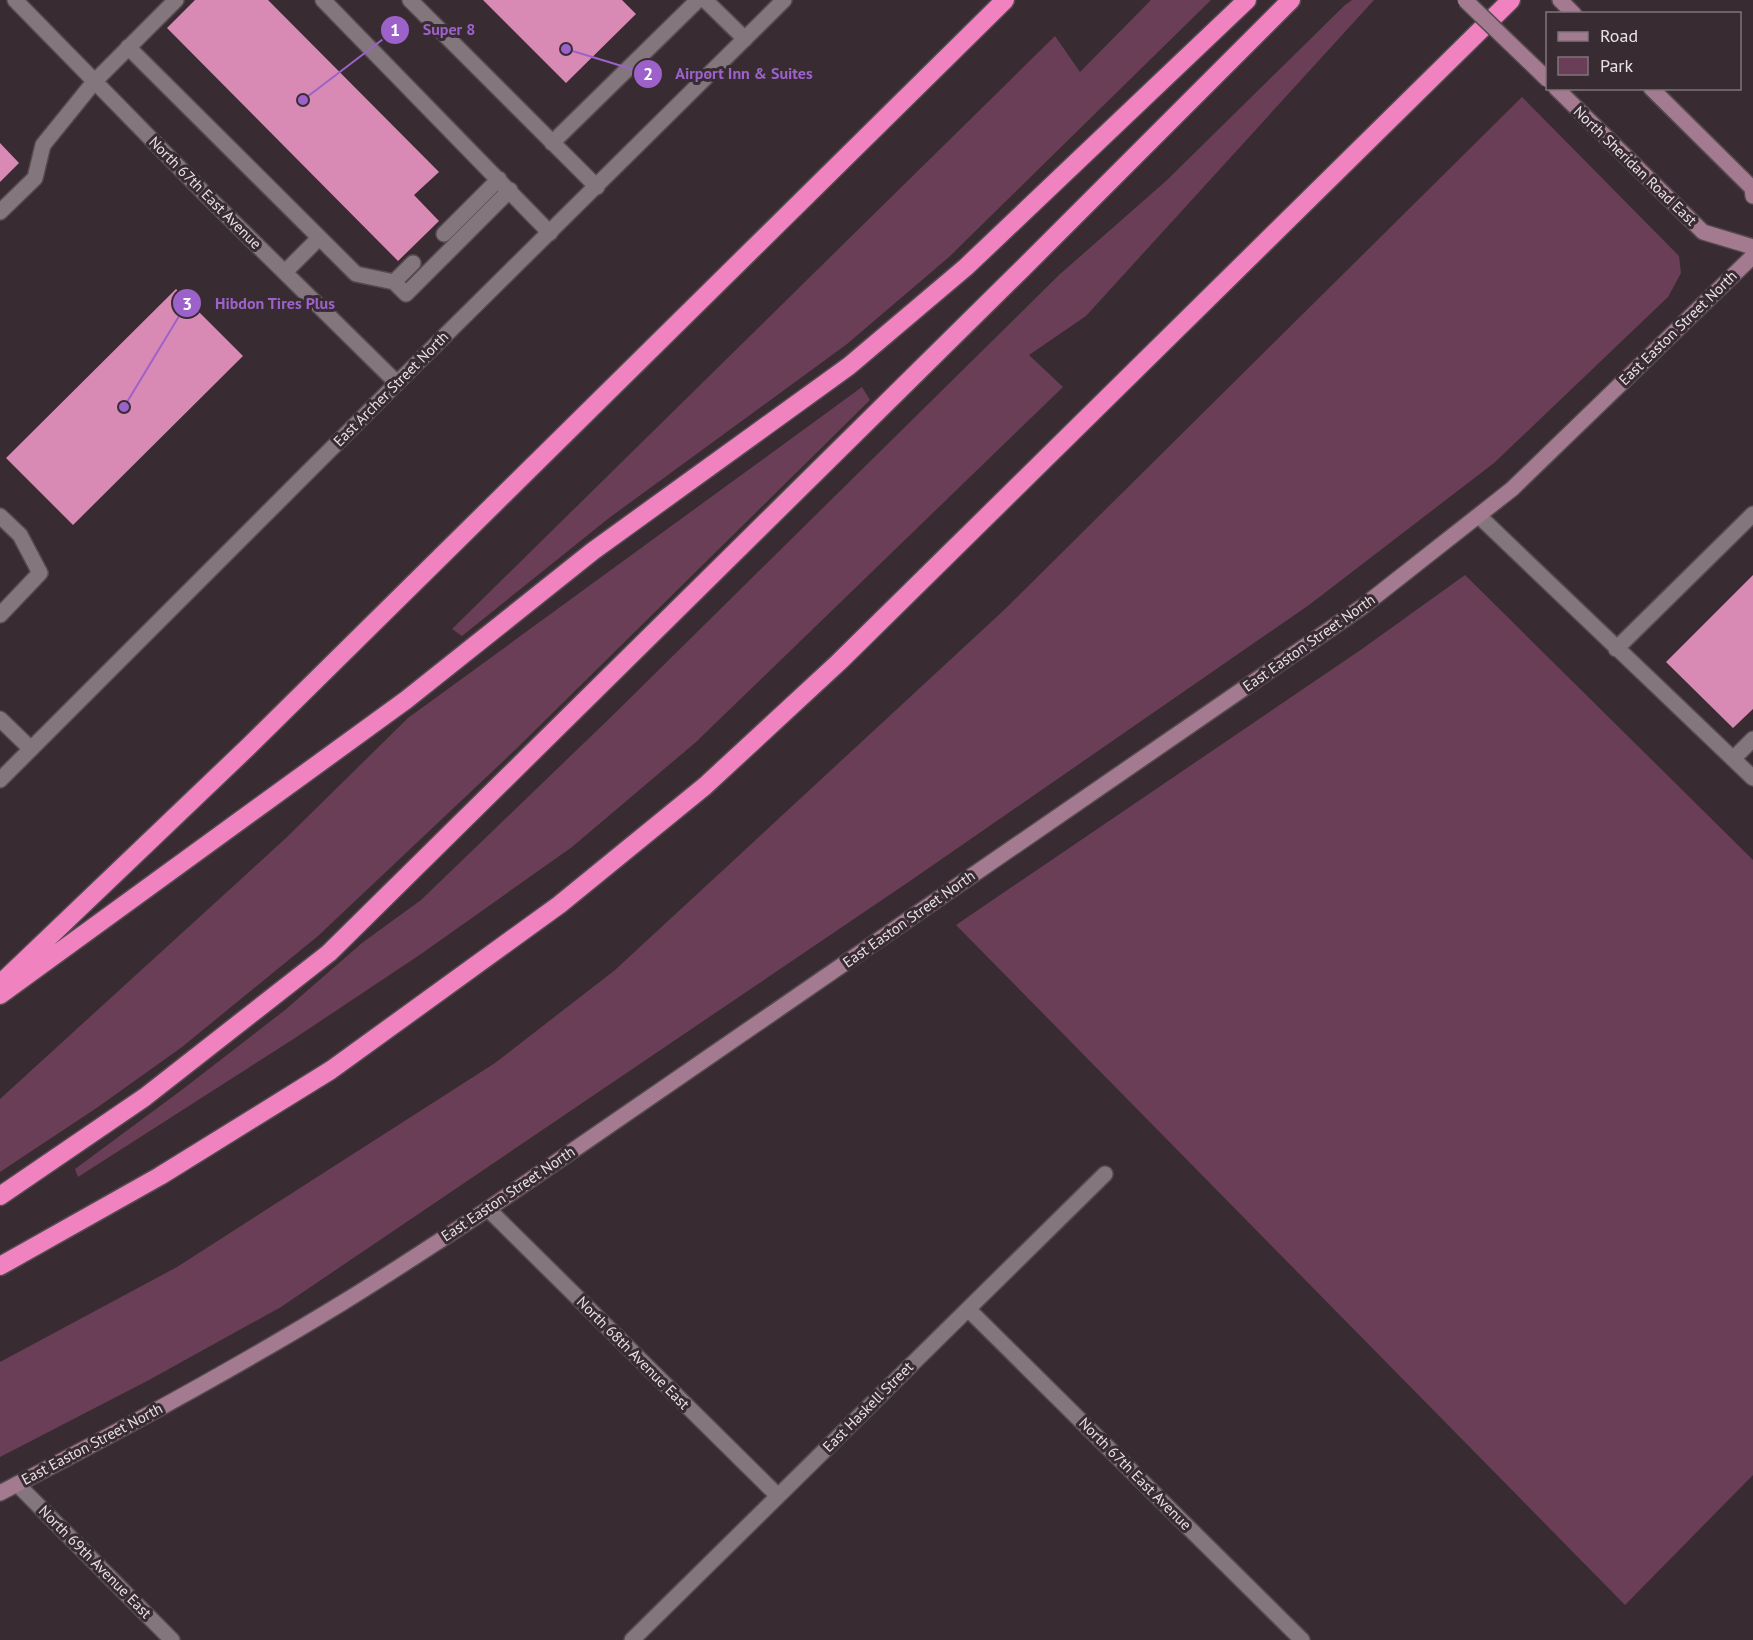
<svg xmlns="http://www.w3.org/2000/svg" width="1753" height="1640" viewBox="0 0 1753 1640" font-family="'PT Sans',sans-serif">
<rect width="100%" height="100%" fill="#382c32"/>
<path fill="#6a3e56" d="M1151 0H1211L949 257 847 344 609 518 462 636 452 629 1055 36 1080 72Z
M1352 0H1374L1086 316 1029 355 1063 387 696 742 572 847 421 954 295 1038 78 1177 75 1169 183 1089 285 1010 362 943 421 900 611 717 1059 275 1166 181 1345 5Z
M1522 97 1679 256 1681 273 1668 297 1494 463 1309 605 910 881 281 1307 149 1380 0 1457V1362L177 1267 495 1063 615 970 1003 611Z
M862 387 870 400 515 750 318 936 182 1047 98 1107 0 1172V1099L286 838 408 718Z
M1465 575 1753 860V1475L1625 1605 956 925 1362 649Z"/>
<path fill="#d88ab5" d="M195 0H268L439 172 414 195 439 221 398 261 167 28Z
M483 0H622L636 14 566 83Z
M0 143 19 163 0 182Z
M176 289 243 356 73 525 6 458Z
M1753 575V709L1733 728 1666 662Z"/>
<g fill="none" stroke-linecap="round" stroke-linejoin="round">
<defs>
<path id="lane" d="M323 0 550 233
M410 0 597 187
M705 0 745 39
M128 47 356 274 394 282 413 263
M552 143 698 0
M0 212 35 178 43 145 94 82 176 0
M444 234 499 179
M285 272 319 238
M394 282 406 294 510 190
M0 516 20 535 40 573 0 615
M1479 516 1753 778
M1616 649 1753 514
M0 719 31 749
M1733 759 1753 739"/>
<path id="street" d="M15 0 204 193 397 383
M0 780 397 383 784 0
M488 1209 778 1496
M968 1309 1302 1640
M17 1484 172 1640
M632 1640 1105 1174"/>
<path id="secondary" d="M1560 0 1574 14
M1556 88 1703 232 1753 247
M1651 88 1752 188 1753 196
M0 1493C116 1433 231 1371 342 1303 391 1273 439 1241 488 1209L1362 607 1512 489 1753 256"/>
<path id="highway" d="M1 983 248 747 1005 0
M0 995 406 700 593 551 849 366 966 267 1247 0
M0 1196 145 1097 329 953 1021 270 1291 0
M0 1266 160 1176 331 1070 559 905 705 786 839 662 1511 0"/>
</defs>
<use href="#lane" stroke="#544a4f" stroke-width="18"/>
<use href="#street" stroke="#544a4f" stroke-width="18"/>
<use href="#secondary" stroke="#544a4f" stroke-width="18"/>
<use href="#highway" stroke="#544a4f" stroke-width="21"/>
<use href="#lane" stroke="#84767d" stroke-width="15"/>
<use href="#street" stroke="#84767d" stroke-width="15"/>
<use href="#secondary" stroke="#a47a91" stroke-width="15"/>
<use href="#highway" stroke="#f082c0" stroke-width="18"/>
<defs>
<path id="secondary-bridge" d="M1465 0 1548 80"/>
</defs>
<use href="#secondary-bridge" stroke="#544a4f" stroke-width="18" stroke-linecap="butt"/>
<use href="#secondary-bridge" stroke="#a47a91" stroke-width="15"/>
</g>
<g text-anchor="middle" stroke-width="6" stroke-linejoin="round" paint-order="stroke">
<g font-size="15" fill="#e9e1e5" stroke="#382c32">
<text transform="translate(1635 166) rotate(44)" y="5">North Sheridan Road East</text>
<text transform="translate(205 193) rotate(45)" y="5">North 67th East Avenue</text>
<text transform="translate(1678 328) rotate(-44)" y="5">East Easton Street North</text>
<text transform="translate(391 389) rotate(-45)" y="5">East Archer Street North</text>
<text transform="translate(1309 643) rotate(-35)" y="5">East Easton Street North</text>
<text transform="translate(909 919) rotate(-35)" y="5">East Easton Street North</text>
<text transform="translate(508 1194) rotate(-34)" y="5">East Easton Street North</text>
<text transform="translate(633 1353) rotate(45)" y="5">North 68th Avenue East</text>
<text transform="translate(868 1407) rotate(-45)" y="5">East Haskell Street</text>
<text transform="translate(92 1444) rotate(-28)" y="5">East Easton Street North</text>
<text transform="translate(1135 1474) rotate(45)" y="5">North 67th East Avenue</text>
<text transform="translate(95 1562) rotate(45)" y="5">North 69th Avenue East</text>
</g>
</g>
<path fill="none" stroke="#9c62ca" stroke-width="2" d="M303 100L395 30M566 49L648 74M124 407L187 303"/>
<g fill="#9c62ca" stroke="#382c32" stroke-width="2">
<circle cx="303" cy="100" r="6"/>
<circle cx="566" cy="49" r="6"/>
<circle cx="124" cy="407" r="6"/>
<circle cx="395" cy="30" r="15"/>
<circle cx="648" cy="74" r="15"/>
<circle cx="187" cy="303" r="15"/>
</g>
<g font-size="18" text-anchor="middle" font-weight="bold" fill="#fff">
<text x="395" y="36">1</text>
<text x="648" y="80">2</text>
<text x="187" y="310">3</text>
</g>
<g font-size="16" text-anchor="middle" font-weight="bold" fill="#9c62ca" stroke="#382c32" stroke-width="6" stroke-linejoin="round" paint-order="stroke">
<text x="449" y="35">Super 8</text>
<text x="744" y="79">Airport Inn &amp; Suites</text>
<text x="275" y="309">Hibdon Tires Plus</text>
</g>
<rect x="1546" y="12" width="195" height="78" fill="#382c32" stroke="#7f747a" stroke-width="1.5"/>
<rect x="1558" y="32" width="30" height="9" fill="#a47a91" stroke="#7f747a" stroke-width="1.5"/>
<text x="1600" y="42" font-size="18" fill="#e9e1e5">Road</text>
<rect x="1558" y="57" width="30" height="18" fill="#6a3e56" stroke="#7f747a" stroke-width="1.5"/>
<text x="1600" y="72" font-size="18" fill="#e9e1e5">Park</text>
</svg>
